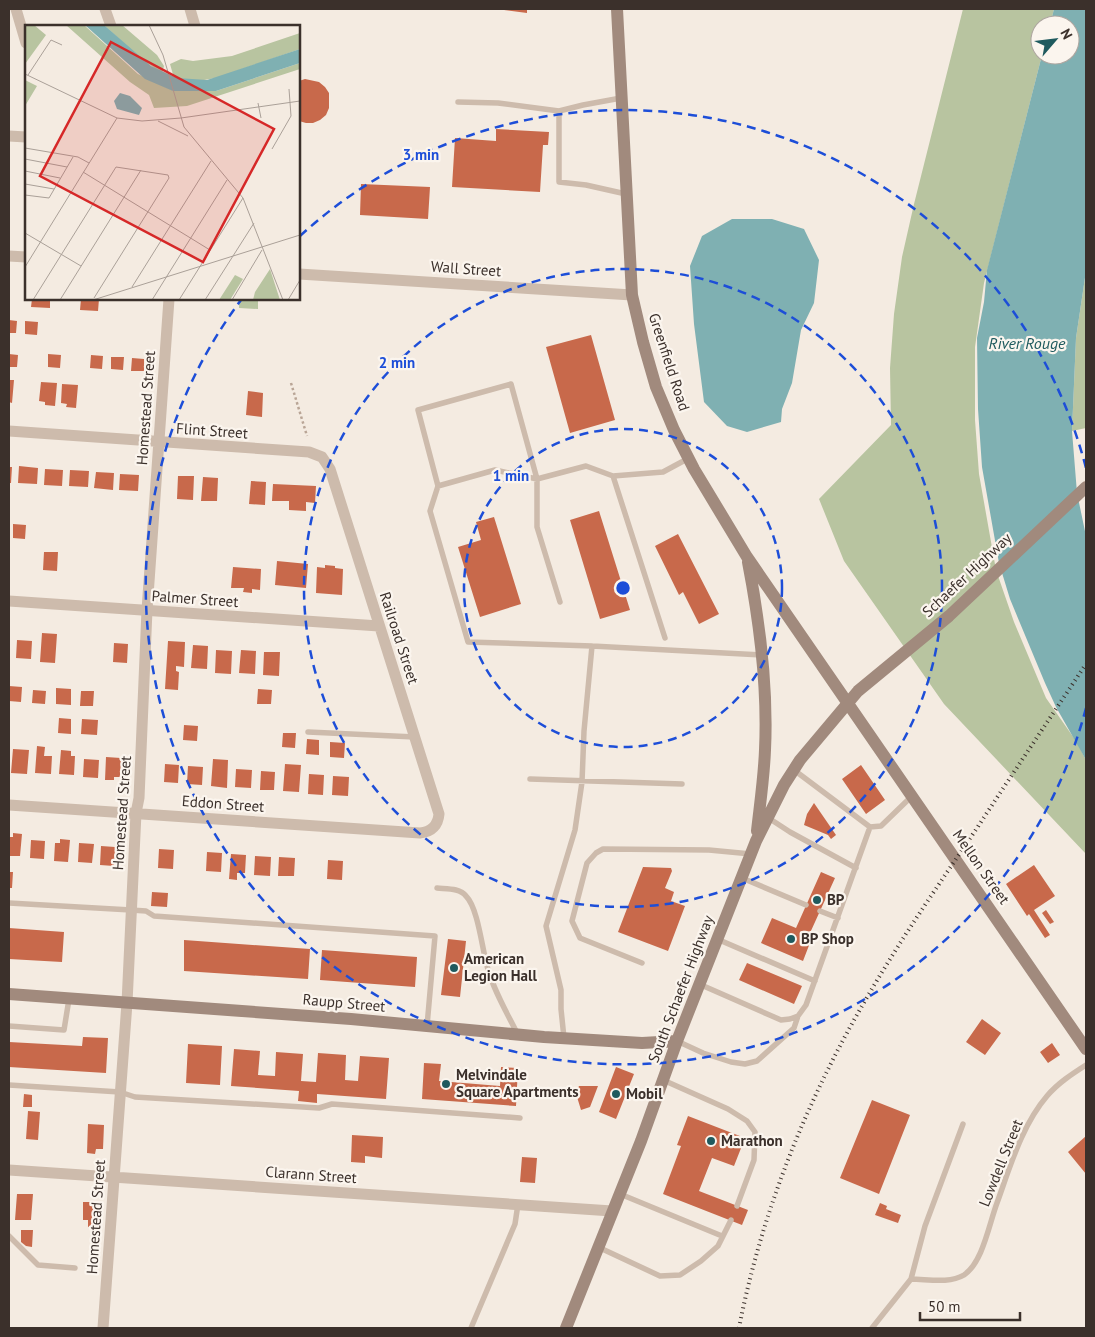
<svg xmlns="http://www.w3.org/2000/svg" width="1095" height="1337" viewBox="0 0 1095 1337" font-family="'PT Sans',sans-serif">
<rect width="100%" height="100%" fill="#f4ebe1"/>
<path fill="#b8c4a0" d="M963 9H1054L1050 25H1040V55H1042L984 283 975 347V420L979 474 996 570 1014 622 1046 698 1076 741 1086 760V854L944 704 844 561 819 499 891 425 890 368 894 314 902 257 914 204Z
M1086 271V428L1072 431 1076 338Z
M239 299H258V309L239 308Z"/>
<path fill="#7fb0b2" d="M1054 9H1086V271L1076 338 1072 431 1077 493 1086 536V760L1056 707 1045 683 1010 599 999 563 982 467 978 409 977 338 984 302 987 270 1042 55H1070V25H1050Z
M732 219H772L804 229 819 260 814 303 801 330 792 383 782 409 781 422 747 432 727 426 704 402 694 324 690 266 702 236Z"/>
<path fill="#c8694b" d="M504 9H527V13L504 10Z
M305 79 319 82 325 87 329 93V108L326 115 320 120 313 123H306L299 121V81Z
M496 129 549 132 548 145H543L540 192 452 187 455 138 496 141Z
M361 184 430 187 428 219 360 215Z
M32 299H50V308L31 307Z
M81 299H99L98 311 80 310Z
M9 320 17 321 16 333H9Z
M25 321 38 322 37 335 25 334Z
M591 335 615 420 570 433 546 347Z
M9 354 18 355 17 367H9Z
M48 354 61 355 60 368 48 367Z
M91 355 103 356 102 369 90 368Z
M111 357H124L123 370 111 369Z
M132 358 144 359V371H131Z
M9 380H14L12 403 9 402Z
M41 382 57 383 55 406 45 405V402L39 401Z
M62 384 78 385 76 408 66 407 67 404 61 403Z
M248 391 263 393 262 417 246 415Z
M19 466 38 468 37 484 18 483Z
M9 467H12L11 483H9Z
M45 469 63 470 62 486 44 485Z
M70 470 89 471 88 487 69 486Z
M96 472 114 473 113 490 94 488Z
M120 474 139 475 138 491 119 490Z
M178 476H194L193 500 177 499Z
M203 477 218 478 217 501H201Z
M251 481 266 482 265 505 249 504Z
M273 484 316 486 315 503 306 502V511L289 510V501H272Z
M599 511 630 610 600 619 570 520Z
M494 517 521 604 480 617 458 547 481 540 476 522Z
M13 524 26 525 25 539 13 538Z
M678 534 719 614 699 624 683 592 679 595 655 546Z
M44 552H58L57 571 43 570Z
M277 561 308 564 306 588 275 585Z
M325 565 335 566V568L343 569 342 595 316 593 317 567 325 568Z
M233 567 261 569 260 590 252 589V593L243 592 244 588H231Z
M42 633 57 634 55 663 40 662Z
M17 640 32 641 31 659 16 658Z
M168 641 185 642 184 667 176 666V671L179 672 178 690 165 689Z
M114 643 128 644 127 663 113 662Z
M193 645 208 646 207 669 191 668Z
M216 650 232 651 231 674 215 673Z
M241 650 256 651 255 674 239 673Z
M264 652H280L279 676 263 675Z
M9 686 22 687 21 702 9 701Z
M56 688 71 689V705L56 704Z
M258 689 272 690 271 704H257Z
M33 690 46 691 45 704 32 703Z
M81 691H94L93 706H80Z
M59 718 71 719V734L58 733Z
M82 719 98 720 97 735 81 734Z
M184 725 198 726 197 741 183 740Z
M283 733H296L295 748 282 747Z
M307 739 319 740V755L306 754Z
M330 742 345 743 344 758 330 757Z
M37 746 45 747 44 756H52L51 774 35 773Z
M13 749 29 750 27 774 11 773Z
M61 750 71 751V756H75L74 775 59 774Z
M106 757 121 758 120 777H114V780H105Z
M84 759 99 760 98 778 83 777Z
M213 759 228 760 227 788 211 786Z
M165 764 179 765 178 783 164 782Z
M285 764 301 765 299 792 283 791Z
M861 765 885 800 866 814 842 779Z
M188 766 203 767 202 785 187 784Z
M236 769 252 770 251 788 235 787Z
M261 771 275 772 274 790H260Z
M309 774 324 775 323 795 308 794Z
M333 776 349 777 348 796 332 795Z
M814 803 836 835 831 839 828 835 804 825 807 814Z
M13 833 22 834 20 856H9V837H13Z
M60 839 70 840 68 862 54 861 55 843H60Z
M31 840 45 841 44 859 30 858Z
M79 843 94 844 92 863 78 862Z
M101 846 115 847 114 866 100 865Z
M159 849 174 850 173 869 158 868Z
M207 852 222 853 221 872 206 871Z
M231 854 246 855 245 873H237V880L229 879Z
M255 856 271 857 270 876 254 875Z
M279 857 295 858 294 876H278Z
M328 860 343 861 342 880 327 879Z
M1034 865 1055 896 1034 910 1050 935 1045 938 1029 914 1027 916 1006 884Z
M643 867 671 868 672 871 665 888 674 892 671 901 685 906 668 951 618 932Z
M9 872H13L12 888H9Z
M821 872 835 878 810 933 813 935 803 961 761 943 772 918 796 928Z
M152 892 168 893 167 907 151 906Z
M1046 910 1054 922 1050 924 1042 913Z
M9 928 64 932 62 962 9 959Z
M448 939 466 941 460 997 441 995Z
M184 940 310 949 308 979 184 971Z
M322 950 417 957 415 987 320 980Z
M747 963 802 986 794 1004 739 980Z
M982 1019 1001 1033 985 1055 966 1042Z
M83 1037 108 1038 106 1073 9 1067V1042L82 1046Z
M1052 1043 1060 1055 1048 1063 1040 1052Z
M188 1044 222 1046 220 1085 186 1083Z
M234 1049 260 1051 258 1075 275 1076 276 1052 303 1054 301 1081 316 1082 318 1053 346 1055 345 1080 358 1081 360 1056 389 1058 386 1099 317 1094V1103L298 1101 299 1091 231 1086Z
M424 1063 441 1064 439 1081 500 1086 501 1067 518 1068 516 1106 422 1099Z
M616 1067 634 1074 616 1119 599 1112Z
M579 1086H598L590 1107 581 1110 574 1087 578 1088Z
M24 1094 32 1095V1107H23Z
M872 1100 910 1115 879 1194 840 1178Z
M28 1111 40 1112 38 1140 26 1139Z
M688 1116 745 1138 734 1166 712 1158 699 1191 748 1210 742 1225 663 1194 681 1146 677 1145Z
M88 1124 104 1125 103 1149H96L95 1154 87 1153Z
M352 1135 383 1137 382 1158 365 1156V1163L351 1162Z
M1086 1136V1174L1068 1152Z
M522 1157 537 1158 535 1183 520 1182Z
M17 1194H33L31 1220H15Z
M83 1202H98V1223H96V1228L88 1227V1220H83Z
M880 1203 887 1206 886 1209 901 1215 898 1223 875 1215Z
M21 1230H33L32 1247 26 1246 21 1242Z"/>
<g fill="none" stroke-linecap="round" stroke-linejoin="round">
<path stroke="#b9a596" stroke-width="2.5" stroke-dasharray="2.5 2.5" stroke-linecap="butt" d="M291 383 307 436"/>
<path stroke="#cdbbac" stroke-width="5.5" d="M621 98 583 105 559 111V182L586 185 626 194
M458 102 498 103 559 111
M613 476 586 466 537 479 511 384 418 410 438 486 430 511 468 642 592 646 762 655
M438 486 495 470 537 479V527L560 602
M665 638 613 476 663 472 689 458
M308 732 415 737
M794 770 870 827 881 826 912 796
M530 779 682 784
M767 817 790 832 856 868
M742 878 806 905
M437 888C447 889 460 888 466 896 478 908 482 948 487 966 493 989 506 1011 517 1033
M9 903 131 910 146 911 154 916 435 936 427 1026
M820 911 838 918
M717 939 815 981
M642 963 580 938 572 921 587 863 596 853 603 849 709 850 751 854
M699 984 781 1020 790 1019 798 1016
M9 1026 64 1030 69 999
M564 1038 561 1009V990L546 926 575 830 582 782 584 731 592 646
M677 1041 703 1053 731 1062 745 1064 757 1061 794 1028 798 1016 806 1005 870 827
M663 1080 728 1109 747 1121 755 1132 754 1160 737 1206
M9 1085 120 1092 135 1097 319 1108 332 1104 520 1118
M620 1194 722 1236
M9 1236 38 1265 75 1268
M598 1247 660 1276 680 1275 701 1261 718 1246 731 1220
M911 1279 925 1226 963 1124
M471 1328 515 1224 518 1204
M872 1328 911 1279C927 1279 949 1284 964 1275 983 1262 989 1224 997 1203 1010 1167 1022 1125 1047 1096 1058 1083 1072 1074 1086 1065"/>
<path stroke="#cdbbac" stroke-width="11" d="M16 9 26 43
M105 9 111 26
M190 9 195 26
M9 136 26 137
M9 256 26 257
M299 274 632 295
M9 431 309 452 322 457 330 469 439 814C438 825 432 832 420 833L9 805
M9 601 379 626
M9 1170 612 1211
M103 1328 127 1003 136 813 139 798 147 610 169 299"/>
<path stroke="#a18a7d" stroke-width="12" d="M617 9 632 295 643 342 656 387 674 430 694 469 747 557 1086 1049
M748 562C760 624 768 687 765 750 764 777 760 804 757 831
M9 994 351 1019 544 1037 642 1043 677 1041
M566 1328 641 1141 677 1041 756 841 784 785 800 760 858 691 949 616 1086 487"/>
<path stroke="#3b302b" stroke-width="4" stroke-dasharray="1 4" stroke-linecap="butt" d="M739 1328C762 1210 808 1097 869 994 902 937 940 883 977 828 1013 773 1050 718 1086 664"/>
</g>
<g fill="none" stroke="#1d4ed8" stroke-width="2.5" stroke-dasharray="9 6">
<circle cx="623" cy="588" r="159"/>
<circle cx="623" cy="588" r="319"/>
<path d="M1086 708A478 478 0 1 1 241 300M300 236A478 478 0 0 1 1086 468"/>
</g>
<g fill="#1f5a5e" stroke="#fbf5ee" stroke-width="2">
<circle cx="817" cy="900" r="5"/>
<circle cx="791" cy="939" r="5"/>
<circle cx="454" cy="968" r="5"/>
<circle cx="446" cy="1084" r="5"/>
<circle cx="616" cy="1094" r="5"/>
<circle cx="711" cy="1141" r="5"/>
</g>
<g text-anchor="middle" stroke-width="4.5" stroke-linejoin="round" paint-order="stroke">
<g font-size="15" fill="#3b302b" stroke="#fbf5ee">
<text transform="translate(466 269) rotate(4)" y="5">Wall Street</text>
<text transform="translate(669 362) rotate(72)" y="5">Greenfield Road</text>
<text transform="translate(146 408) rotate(-86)" y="5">Homestead Street</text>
<text transform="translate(212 431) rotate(4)" y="5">Flint Street</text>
<text transform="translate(967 575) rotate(-43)" y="5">Schaefer Highway</text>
<text transform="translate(195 599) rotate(4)" y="5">Palmer Street</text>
<text transform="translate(399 638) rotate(72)" y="5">Railroad Street</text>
<text transform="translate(223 804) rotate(4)" y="5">Eddon Street</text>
<text transform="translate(122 813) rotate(-86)" y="5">Homestead Street</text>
<text transform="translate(981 867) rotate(55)" y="5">Mellon Street</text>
<text transform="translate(681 989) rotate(-69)" y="5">South Schaefer Highway</text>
<text transform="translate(344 1003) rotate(5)" y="5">Raupp Street</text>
<text transform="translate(1001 1163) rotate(-68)" y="5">Lowdell Street</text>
<text transform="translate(311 1175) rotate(4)" y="5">Clarann Street</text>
<text transform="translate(96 1217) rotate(-86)" y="5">Homestead Street</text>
</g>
<g font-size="15" font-weight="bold" fill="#3b302b" stroke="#fbf5ee" text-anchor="start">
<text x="827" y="905">BP</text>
<text x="801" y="944">BP Shop</text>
<text x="464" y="964">American<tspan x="464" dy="17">Legion Hall</tspan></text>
<text x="456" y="1080">Melvindale<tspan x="456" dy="17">Square Apartments</tspan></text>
<text x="626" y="1099">Mobil</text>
<text x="721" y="1146">Marathon</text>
</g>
<g font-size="16" font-style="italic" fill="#1f5a5e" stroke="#fbf5ee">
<text x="1027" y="349">River Rouge</text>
</g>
</g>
<g transform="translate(25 25)">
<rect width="275" height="275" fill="#f4ebe1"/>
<path d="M0 0H9L21 10 0 39ZM41 0H59L113 49 149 66H191L275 38V44L162 81 129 83 124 70 105 57ZM79 0H97L132 30 139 41 137 48 116 34ZM275 8V24L191 53 173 56 149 53 145 39 156 34 168 36 207 31ZM0 55 12 61 0 81ZM245 244 255 275H228L230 267ZM210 250 218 254 205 275H194Z" fill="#b8c4a0"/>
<path d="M60 0H79L126 41 152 53 182 55 275 24V38L191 66H148L120 54ZM95 68 105 71 117 83 114 90 92 84 89 76Z" fill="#7fb0b2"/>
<path fill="none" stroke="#aaa098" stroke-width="1" d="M124 0 138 30 159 102 218 173 258 275M0 49 92 93 117 96 156 93M3 50 26 15 37 20M233 78 236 93M156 93 275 76M133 96 163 111M0 123 53 132 64 138M247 124 266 91 264 64M0 134 42 142M0 146 35 153M58 147 185 225M0 159 29 164M0 170 24 173 48 132M0 208 56 241M0 242 92 93M107 262 186 136M8 275 91 142 143 150 144 153 69 273M35 275 116 145M68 275 275 210M127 275 202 155M154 275 218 173M180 275 229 198M207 275 237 225M263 275 275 255"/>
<path fill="#d62828" fill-opacity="0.15" stroke="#d62828" stroke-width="2.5" d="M86 17 249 104 178 237 15 151Z"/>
<rect width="275" height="275" fill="none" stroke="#3b302b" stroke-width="2.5"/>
</g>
<circle cx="623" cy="588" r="8" fill="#1d4ed8" stroke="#fbf5ee" stroke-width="2.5"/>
<g font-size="15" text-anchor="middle" font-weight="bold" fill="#1d4ed8" stroke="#fbf5ee" stroke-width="4.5" stroke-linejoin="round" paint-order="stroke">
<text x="421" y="160">3 min</text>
<text x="397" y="368">2 min</text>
<text x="511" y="481">1 min</text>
</g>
<rect width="1095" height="1337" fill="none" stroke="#3b302b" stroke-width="20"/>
<g transform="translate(1055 40) rotate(62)"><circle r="24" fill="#fbf5ee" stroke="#aea6a0"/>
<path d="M0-4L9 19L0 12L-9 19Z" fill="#1f5a5e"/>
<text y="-8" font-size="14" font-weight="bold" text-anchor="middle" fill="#3b302b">N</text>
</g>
<path d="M920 1312v8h100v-8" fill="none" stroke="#3b302b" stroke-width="2.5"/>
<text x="928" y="1312" font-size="15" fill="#3b302b" stroke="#fbf5ee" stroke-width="4" paint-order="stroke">50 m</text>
</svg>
